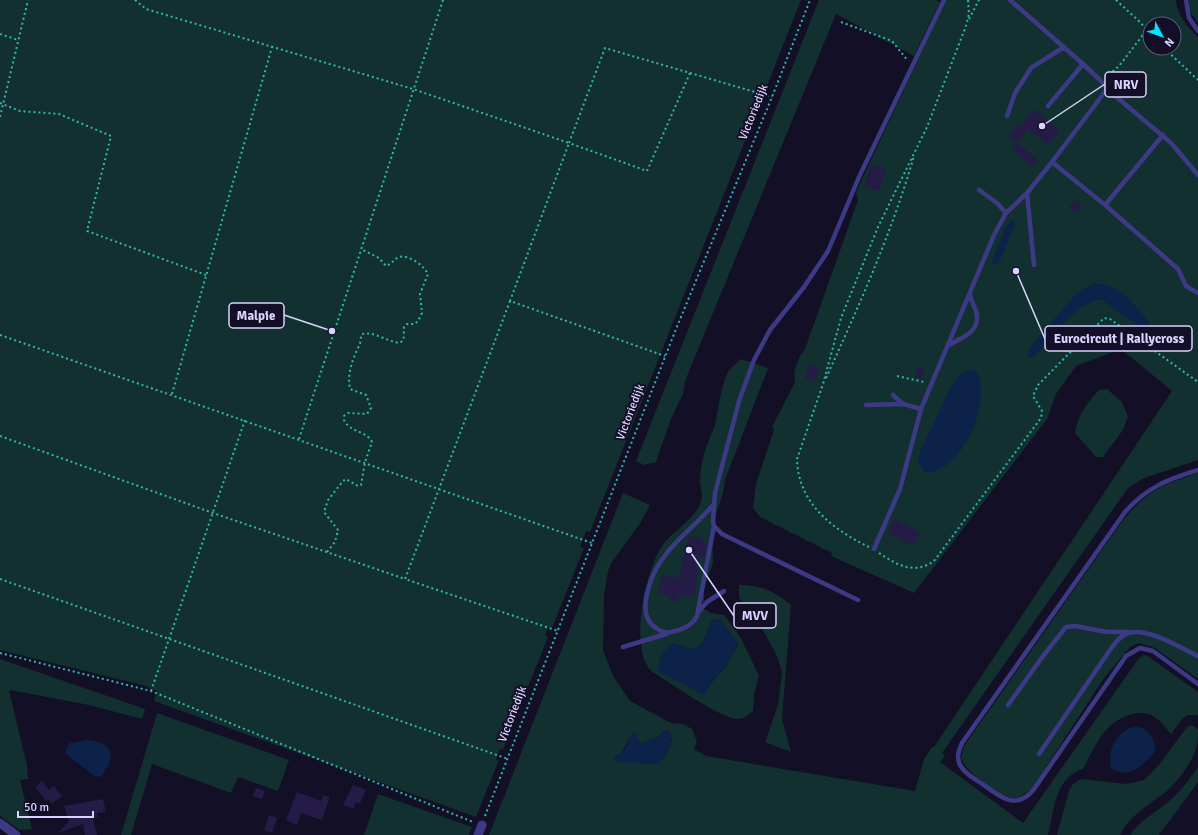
<svg xmlns="http://www.w3.org/2000/svg" width="1198" height="835" viewBox="0 0 1198 835" font-family="Signika,sans-serif">
<rect width="100%" height="100%" fill="#130f26"/>
<path fill="#12302f" fill-rule="evenodd" d="M0 0H801L590 532 586 531 580 547 584 548 552 628 548 627 545 635 548 637 503 750 500 749 496 759 499 760 476 817 154 701 157 691 146 686 0 650Z
M819 0H936L940 2 914 56 836 14 685 381 683 394 670 421 656 462 644 465 636 461Z
M946 0H1176C1177 16 1187 26 1198 37V460L1144 478 1128 488 942 753 945 756 940 762 1023 823 1139 658 1144 655 1149 657 1198 692V715H1188L1183 718 1171 734C1165 727 1160 720 1153 716 1139 708 1117 718 1107 729 1097 740 1090 756 1083 769 1055 777 1054 811 1048 835H489L623 493 650 505 641 522 612 562 608 571 604 595 603 650 613 676 630 701 671 723 683 724 692 729 697 741 694 749 706 756 915 791 924 759 932 747H934L1172 391 1121 349 1076 366 1056 394 1047 419 914 593 831 556 832 553 760 517 753 508 756 484 774 430 772 427 795 382 794 372 799 358 805 349 858 200 856 192ZM1150 24H1174V48H1150ZM664 730 670 732 672 741 664 758 645 764 636 762H617L615 757 622 753 629 738 642 744 657 738Z
M1189 0H1198V23L1189 10Z
M741 359 768 368 725 480 723 493 712 526 713 563 704 588V602L697 605 711 613 724 615 741 638 759 676 754 694 753 711C748 715 744 719 737 719 718 717 669 682 651 671 629 648 645 571 662 546 671 532 697 518 701 501 703 495 701 490 700 483 700 476 701 466 703 459 705 447 711 436 715 425 718 412 722 381 728 372 731 367 737 363 741 359ZM720 619 738 644 727 665 713 681 704 695 673 643 693 650 703 643 711 621Z
M1107 389 1122 402 1128 417 1123 430 1103 457H1096L1075 433C1079 413 1086 405 1099 390Z
M1198 473V679L1155 648 1139 643 1130 647 1104 678 1033 787C1027 792 1020 799 1012 798 997 795 966 772 961 758L964 746 1123 520C1150 488 1161 486 1198 473Z
M739 585C761 585 774 591 791 605L782 719 791 752 765 742 778 705 782 672 777 656 756 617 739 598Z
M0 659 145 709 142 719 89 705 10 690 9 691 27 765 28 779 20 780 32 829 19 830 0 816Z
M157 713 289 760 278 791 238 777 231 793 152 764 131 835H121Z
M1191 725 1198 729C1198 734 1198 740 1197 745 1194 760 1180 778 1169 789 1152 804 1131 813 1120 835H1057L1069 791 1073 784 1081 779 1126 784 1144 780 1158 766 1187 727Z
M1198 767V782L1159 835H1130C1140 820 1154 814 1168 802 1180 792 1189 780 1198 767Z
M378 794 472 827 469 835H364Z"/>
<path fill="#0c2248" d="M1013 219 1015 223 1000 260 997 264 993 265 992 261 1005 228Z
M1094 284C1117 281 1137 307 1150 323L1146 330 1143 329 1102 300C1080 298 1049 340 1035 356L1031 358 1028 357 1030 348 1073 297 1081 290Z
M972 370 977 372C992 403 964 466 929 473L924 471 918 462 920 452 953 383 961 374Z
M720 619 738 644 727 665 713 681 704 695 657 671 661 654 673 643 693 650 703 643 711 621Z
M1136 726C1150 729 1153 737 1156 750 1145 764 1129 781 1111 768 1107 748 1117 731 1136 726Z
M664 730 670 732C675 742 666 758 657 764L617 762 614 760 615 757C628 753 626 740 633 732L637 733 638 741 642 744 651 739 657 738Z
M87 740C114 743 117 755 101 777L94 776 66 754V749L70 743Z"/>
<path fill="#241b47" d="M1034 109 1060 131 1049 145 1028 129 1017 143 1008 136 1018 124 1020 126Z
M1017 143 1038 160 1032 167 1012 150Z
M871 165 886 169 879 191 864 186Z
M1075 200 1082 206 1076 213 1069 207Z
M810 364 820 367 815 381 805 378Z
M917 366 924 368 922 378 915 377Z
M894 519 920 532 913 546 888 533Z
M688 536 703 538 702 542 707 543 704 557 700 556 694 597 679 595 677 602 669 600 670 595 658 594 662 575 679 578Z
M42 781 49 790 54 786 62 796 52 804 48 799 46 801 35 787Z
M353 785 366 790 360 804 356 802 353 809 343 805Z
M256 788 265 791 262 799 253 796Z
M297 792 321 801 323 795 330 797 322 820 301 813 297 825 286 820Z
M103 799 106 812 97 813 98 817 93 818 97 835H85L83 824 58 833 69 821 64 806Z
M269 815 277 818 272 833 264 830Z"/>
<g fill="none" stroke-linecap="round" stroke-linejoin="round">
<path stroke="#2fb8b0" stroke-width="2" stroke-dasharray="2 3" stroke-linecap="butt" d="M135 0 146 9 413 89 569 143 510 301 665 356
M1116 0 1141 23 1150 35
M969 19 979 0
M841 22 892 41 908 61
M0 34 18 40
M1164 48 1198 80
M690 73 647 171 569 143 605 48 772 97
M1105 78 1119 66 1146 31
M0 103 20 111 59 114 111 136 87 231 206 275
M0 117 28 0
M510 301 405 579 558 631
M0 335 592 543
M897 376 924 382
M826 378C859 306 892 232 914 156
M172 394 272 47
M0 436 213 513 405 579
M299 439 443 0
M869 547C832 529 798 503 797 459L823 384 841 318 878 227 927 127 966 26 969 14 968 0
M327 552 335 542 338 530 324 512 328 500 343 481 346 479 358 486 361 485 365 462 372 442C366 430 350 433 344 420V416L348 413 367 414 371 408 366 395 350 389C347 374 352 360 359 346 361 343 360 338 362 334 375 331 387 342 400 343 406 338 403 334 404 327L407 324H415L418 321 422 313 420 294 428 274C424 266 409 254 399 257 394 259 392 264 386 266L379 258 361 249
M879 553C897 565 914 575 934 561L1041 418 1042 411 1033 396 1038 385 1104 318 1110 319 1198 382
M0 579 508 759
M0 653 151 691 473 822
M151 691 245 420
M485 816 676 329 772 97 810 0"/>
<path stroke="#3d3a85" stroke-width="4.5" d="M1010 0 1083 64 1101 81 1107 89 1171 143 1198 175
M1186 0 1189 18 1198 31
M1048 106 1083 64
M1007 116 1015 93 1031 68 1064 47
M1163 135 1105 205 1178 269 1186 286 1198 293
M979 190 997 203 1006 213
M1027 193 1034 265
M1105 205 1052 162 1107 89
M948 346C959 338 979 334 977 315 976 308 971 302 970 294
M893 395 903 404
M866 405 903 404 921 409
M1198 470C1167 480 1147 487 1125 512L962 743C959 750 956 757 960 765 964 773 973 778 981 783 999 796 1016 812 1034 789L1126 656 1140 648 1153 651 1198 684
M714 504C694 528 668 544 654 573 647 589 638 617 656 628 665 634 669 633 679 630 687 627 693 624 697 616L714 526
M874 549 900 489 921 409 994 235 1006 213 1027 193 1052 162
M858 600 722 534 714 526 713 521 715 493 739 401 754 360 770 330 804 287 828 251 859 177 944 0
M699 611 707 602 724 591
M623 647 666 634
M1008 705 1043 656 1066 627 1075 626 1107 632H1128
M1039 754 1112 647C1117 641 1121 635 1128 633 1148 627 1180 648 1198 656"/>
<path stroke="#3d3a85" stroke-width="9" d="M0 823 16 835
M478 835 482 825"/>
</g>
<g text-anchor="middle" stroke-width="4" stroke-linejoin="round" paint-order="stroke">
<g font-size="12" fill="#d9d4ff" stroke="#130f26">
<text transform="translate(753 112) rotate(-68)" y="4">Victoriedijk</text>
<text transform="translate(630 412) rotate(-69)" y="4">Victoriedijk</text>
<text transform="translate(512 714) rotate(-69)" y="4">Victoriedijk</text>
</g>
</g>
<path fill="none" stroke="#d9d4ff" stroke-width="1.5" d="M1042 126L1105 84M332 331L284 315M1016 271L1045 339M689 550L734 616"/>
<g fill="#d9d4ff" stroke="#130f26" stroke-width="1.5">
<circle cx="1042" cy="126" r="4"/>
<circle cx="332" cy="331" r="4"/>
<circle cx="1016" cy="271" r="4"/>
<circle cx="689" cy="550" r="4"/>
</g>
<g fill="#130f26" stroke="#d9d4ff" stroke-width="1.5">
<rect x="1105" y="72" width="41" height="25" rx="4"/>
<rect x="229" y="303" width="55" height="25" rx="4"/>
<rect x="1045" y="326" width="147" height="25" rx="4"/>
<rect x="734" y="603" width="42" height="25" rx="4"/>
</g>
<g font-size="13" text-anchor="middle" font-weight="bold" fill="#d9d4ff">
<text x="1126" y="89">NRV</text>
<text x="256" y="320">Malpie</text>
<text x="1119" y="343">Eurocircuit | Rallycross</text>
<text x="755" y="620">MVV</text>
</g>
<g transform="translate(1162 36) rotate(131)"><circle r="19" fill="#130f26" stroke="#625e7d"/>
<path d="M0-3L7 15L0 10L-7 15Z" fill="#00e5ff"/>
<text y="-6" font-size="11" font-weight="bold" text-anchor="middle" fill="#d9d4ff">N</text>
</g>
<path d="M18 811v6h75v-6" fill="none" stroke="#d9d4ff" stroke-width="2"/>
<text x="24" y="811" font-size="12" fill="#d9d4ff" stroke="#130f26" stroke-width="3" paint-order="stroke">50 m</text>
</svg>
